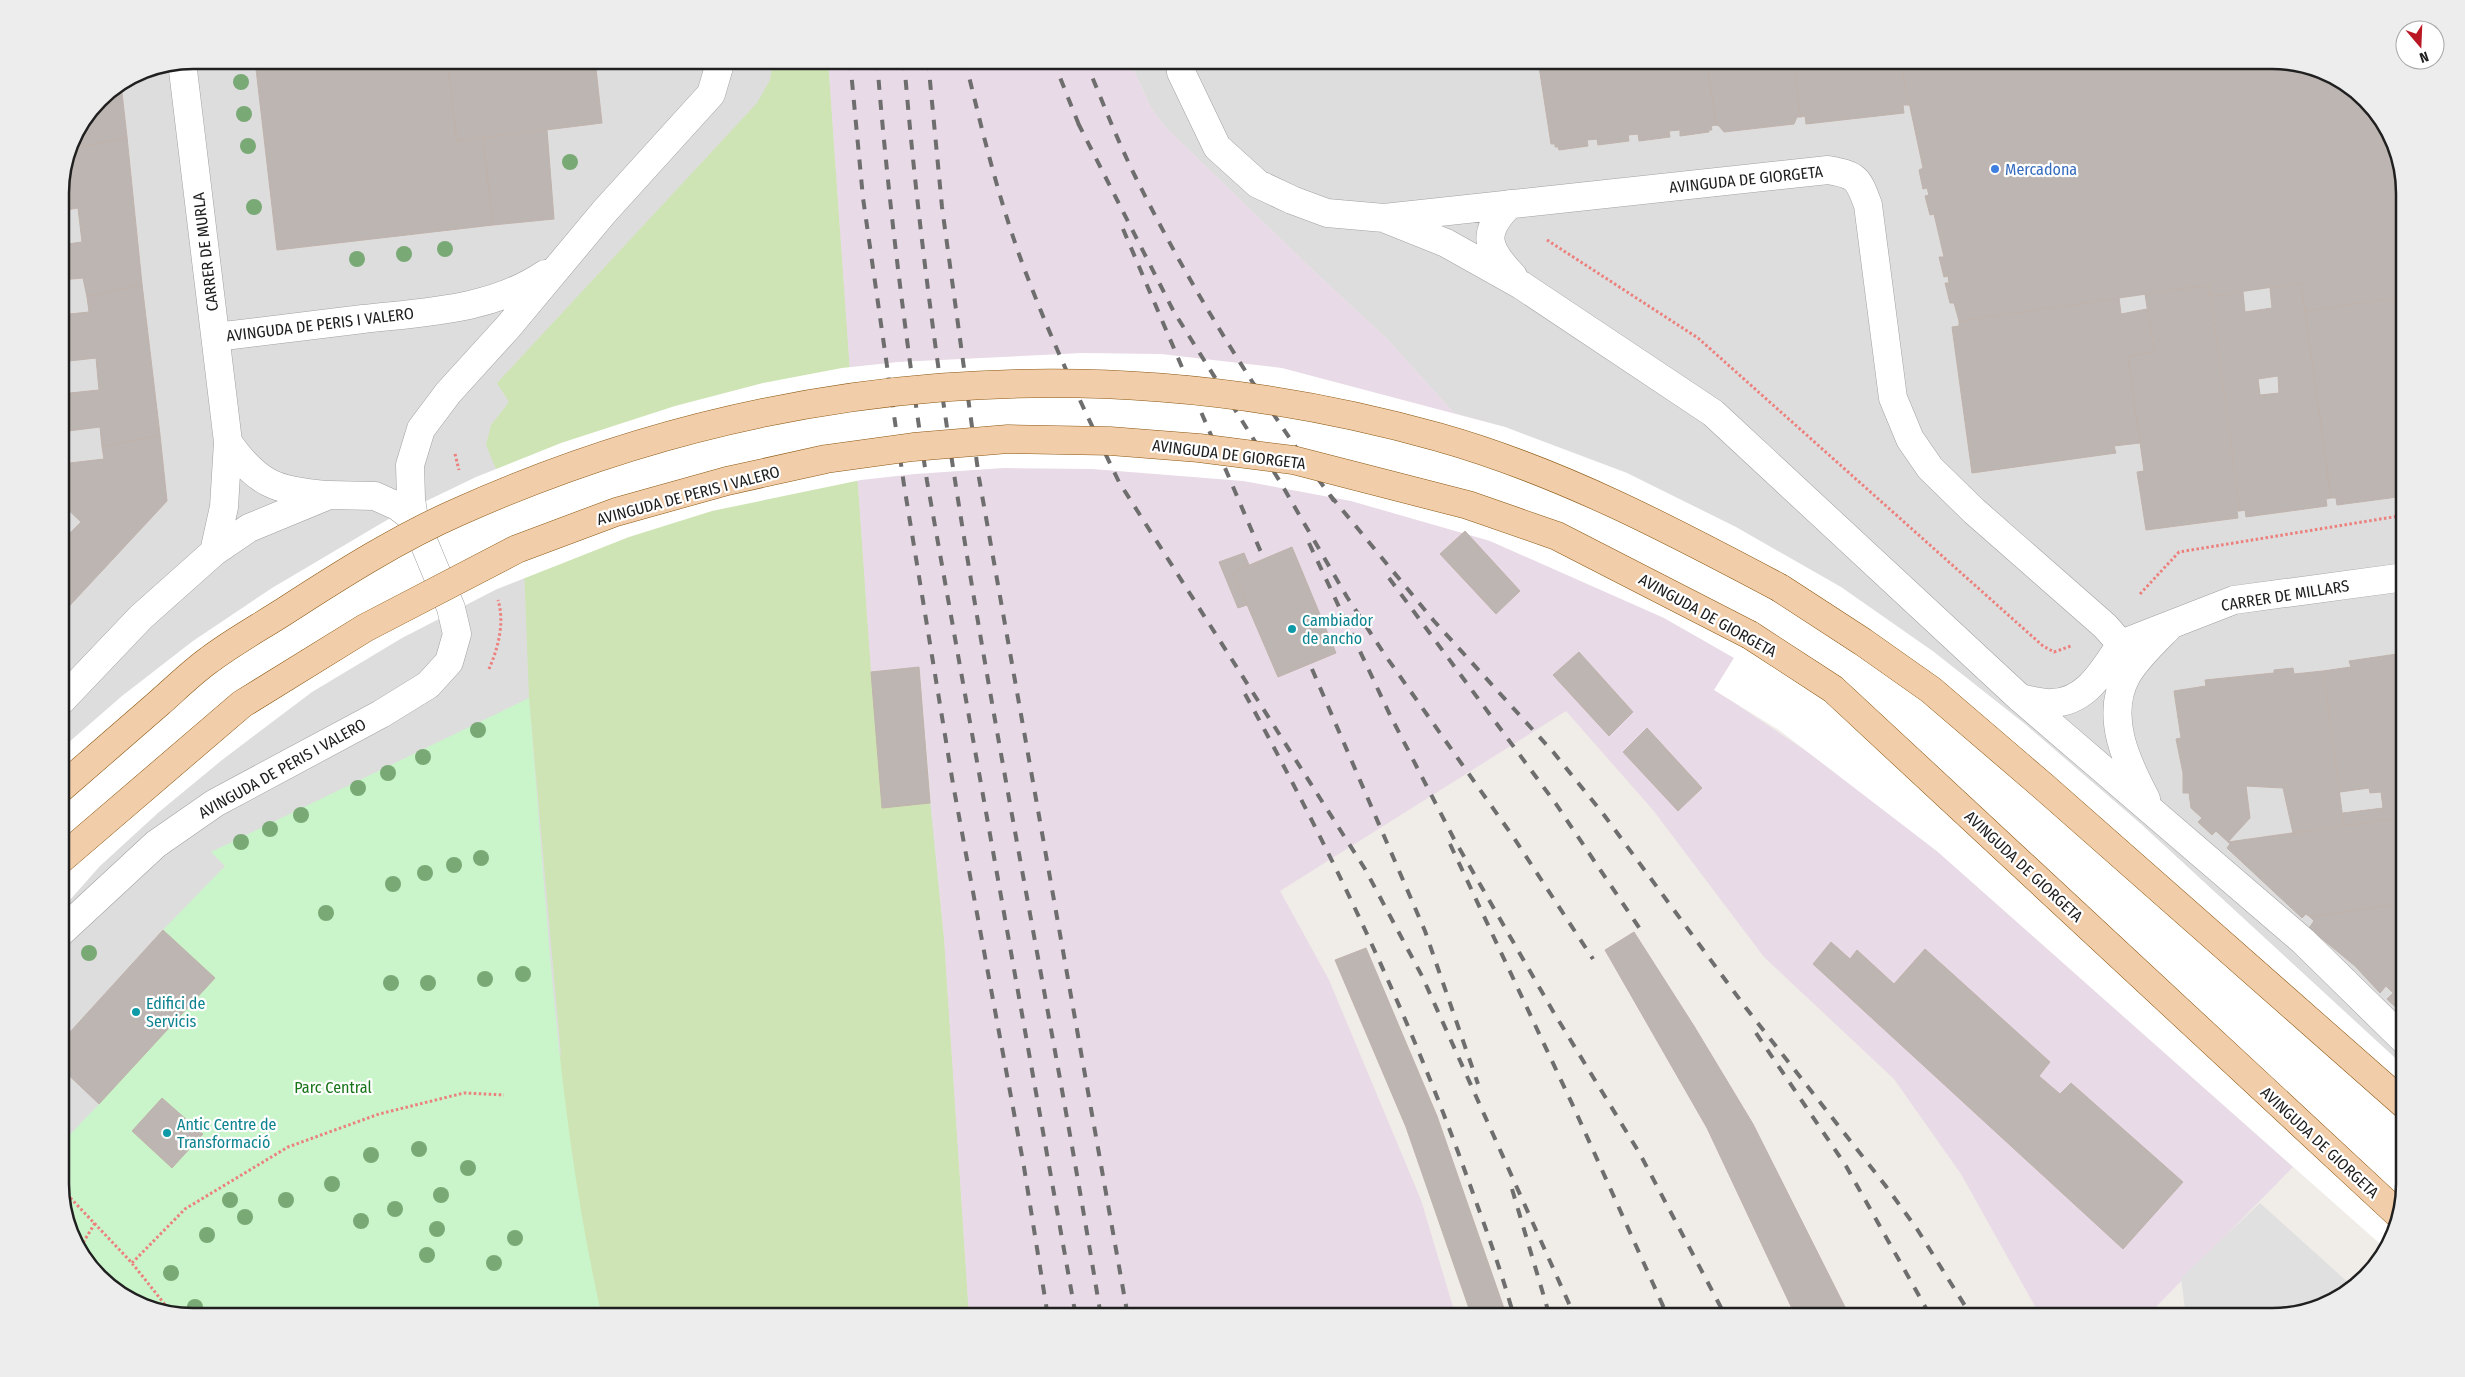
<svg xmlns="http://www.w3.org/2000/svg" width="2465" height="1377" viewBox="0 0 2465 1377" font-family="'Fira Sans Condensed',sans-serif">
<rect width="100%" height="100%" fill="#f0ece8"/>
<path fill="#dedddd" d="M193 60H828L871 671 919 667 944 939 969 1317H193L127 1299 78 1251 60 1193V184L74 134 99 99 142 70Z
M1129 60H2272L2338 78 2383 119 2405 184V1184L1627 473 1505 427 1454 413 1386 338 1317 274 1165 127 1151 108Z"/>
<path fill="#e8dae6" d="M828 60H1129L1151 108 1165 127 1317 274 1386 338 1454 413 1505 427 1627 473 1736 527 1734 658 1715 690 1833 769 1938 852 2293 1167 2146 1317H2041L1961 1174 1894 1079 1764 957 1653 810 1566 711 1280 891 1329 980 1421 1200 1456 1317H969L944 939 919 667 871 672Z"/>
<path fill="#cfe4b4" d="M773 60H828L871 672 882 807 930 803 944 939 969 1317H193L561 1055 529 698 524 567 496 469 486 445 491 425 509 402 497 383 757 103 770 80Z"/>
<path fill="#caf4ca" d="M529 698C547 905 556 1115 602 1317H193L127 1299 78 1251 60 1193V1145L99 1104 163 930 225 866 211 852Z"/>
<path fill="#e0e0e0" d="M2260 1203 2352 1286 2339 1299 2273 1317H2186L2181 1278Z"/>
<path fill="#fff" d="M1082 353 1161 354 1282 368 1505 427 1627 473 1736 527 1841 587 1934 652 2025 724 2141 824 2405 1067V1184L2387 1250 1938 852 1779 730 1714 690 1734 658 1664 618 1490 541 1351 501 1243 481 1092 469 1004 468 915 474 861 480 712 511 629 537 497 589 402 638 312 692 222 760 159 812 100 866 60 911V750L122 696 193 641 272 588 387 520 476 477 561 443 675 406 763 383 842 368 898 362Z"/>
<path fill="#bdb5b1" stroke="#c0b3ac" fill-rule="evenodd" d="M255 60H447L457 141 483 137 493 225 277 250Z
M447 60H595L602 123 457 141Z
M1538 60H1707L1716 125 1711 126 1712 130H1709V132L1680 136V130L1669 131 1670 137 1639 141 1638 134 1628 135 1629 141 1598 145 1597 139 1587 140 1588 146 1559 150 1558 147H1555V144H1551Z
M1707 60H1793L1801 117H1797L1794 124 1724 132 1719 126 1716 125Z
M1793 60H1900L1909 105H1903L1904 113 1806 124 1805 116 1801 117Z
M1900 60H2272L2338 78 2383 119 2405 184V297L2305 311 2301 283 2211 296 2209 285 1959 321 1954 303H1950L1945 283H1949L1948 276 1944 277 1939 257H1944L1934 214 1930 215 1925 196 1929 195 1927 188 1923 189 1919 170 1923 168Z
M121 84 127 137 72 149 74 134 99 99Z
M547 130 554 219 493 225 483 137Z
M127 137 142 284 87 297 83 278 60 280V245L82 242 78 208 60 211V184L65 168 73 167 72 149Z
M2301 283 2331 498 2326 499 2327 506 2246 517 2245 510 2240 511 2211 296 2243 292 2245 312 2272 308 2270 288ZM2278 376 2279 393 2260 395 2258 379Z
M142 284 160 435 102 447 100 427 60 432V394L99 390 96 358 60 362V315L89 312 87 297Z
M2209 285 2240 511H2237L2238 518 2146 530 2137 472 2144 471 2128 356 2154 352 2145 294Z
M2405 297V372L2394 298Z
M2119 298 2121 314 2147 309 2153 340 2154 352 2128 356 2140 443 2114 446 2116 453 1972 473 1952 327 1959 326V321Z
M2394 298 2405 372V496L2337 505 2336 498H2331L2305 311Z
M160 435 167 501 60 616V543L81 522 60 502V456L61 464 104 459 102 447Z
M1465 531 1520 591 1496 614 1440 554Z
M1292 547 1336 653 1278 677 1233 572Z
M1244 553 1249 565 1233 572 1247 605 1238 608 1219 562Z
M1579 652 1633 712 1609 736 1553 675Z
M2404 653 2405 817 2344 826 2343 813 2383 808 2381 792 2370 793 2369 788 2340 792 2323 671 2351 667 2349 661Z
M919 667 930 803 882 808 871 672Z
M2293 668 2294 674 2323 671 2344 826 2293 833 2283 788 2246 786 2250 818 2228 842 2216 831 2212 835 2198 822 2202 818 2191 808 2189 793H2183V773L2176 739 2181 738 2174 691 2206 686 2205 680 2274 673V670Z
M1647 728 1702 788 1678 811 1623 752Z
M2405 817V903L2310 917 2306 914 2302 918 2227 848 2230 844 2228 842Z
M2405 903V988L2390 990 2386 986 2380 993 2355 966 2309 928 2314 921 2310 917Z
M163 930 215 978 99 1104 60 1067V1043Z
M1634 932 1694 1026 1753 1124 1850 1317H1796L1707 1128 1605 950Z
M1831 942 1850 959 1857 950 1894 984 1925 949 2050 1062 2039 1076 2060 1094 2071 1083 2183 1182 2123 1249 1813 964Z
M1366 948 1437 1116 1507 1317H1472L1406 1127 1335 960Z
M2405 988V1016L2387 999 2393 993 2390 990Z
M162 1098 203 1134 172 1168 132 1131Z
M2169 1314V1317H2146Z"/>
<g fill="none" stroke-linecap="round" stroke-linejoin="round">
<defs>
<path id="minor" d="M1180 60 1181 72 1217 147 1258 184 1292 200 1327 213 1384 218 1828 170C1857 175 1858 178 1868 205L1893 398 1910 439 1930 468 1974 511 2105 626 2121 644 2234 600 2405 577
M182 62 228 442 224 507 214 552
M1510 204C1481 233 1486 248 1513 276
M1386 219 1446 243 1521 285 1713 413 2020 698 2303 941 2405 1041
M216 337C265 331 314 325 363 319 425 312 492 310 545 274
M228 442C257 484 275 490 325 495
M2020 698C2030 700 2042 704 2052 703 2087 702 2103 670 2121 644
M60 702 141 617 214 552 249 528 329 495 375 496 397 506 414 519
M2146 799C2127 763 2104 716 2127 675 2137 658 2153 643 2167 629
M60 933 156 844 215 803 381 714 428 685 449 662 457 634 451 608 414 519 411 499 410 465 421 429 448 393 508 327 604 212 711 94 721 60"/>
<path id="major" d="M1780 588 1863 642 1931 690 2043 786 2405 1105
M1750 635 1833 689 2397 1213"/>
</defs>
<use href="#minor" stroke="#a1a1a1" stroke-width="29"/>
<use href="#major" stroke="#8b5811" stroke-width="29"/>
<path stroke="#eb807d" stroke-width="3" stroke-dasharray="2.5 2.5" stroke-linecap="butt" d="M1547 240 1698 338 2043 646 2054 652 2071 646
M455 454 459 470
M2140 594 2179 552 2405 515
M489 669C498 648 505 623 498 600
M60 1187 132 1263 170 1311
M78 1251 95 1223
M132 1263 185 1209 288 1147 379 1114 464 1093 504 1095"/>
<use href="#minor" stroke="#fff" stroke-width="28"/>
<use href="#major" stroke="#f2cdaa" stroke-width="28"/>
<path stroke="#6e6e6e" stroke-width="4" stroke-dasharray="10 10" stroke-linecap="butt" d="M850 60 863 198 904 485 953 784 1024 1167 1048 1317
M877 60C888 201 906 341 927 481L1076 1317
M904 60C938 483 1033 898 1101 1317
M928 60 942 207 979 478 1128 1317
M965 60C981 126 997 193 1020 257 1048 334 1083 408 1119 482L1365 869 1422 976 1575 1317
M1053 60 1081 130
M1085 60C1102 100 1117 140 1136 178 1192 291 1260 399 1334 501
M1078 123 1174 312 1279 480 1347 597 1385 655 1514 838 1593 959
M1123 229 1263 557
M1330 495 1434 621 1554 753 1604 815 1746 1008 1885 1185 1917 1229 1972 1317
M1309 543 1390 715 1454 839 1554 1013 1640 1154 1726 1317
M1389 578 1556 804 1640 929
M1312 669 1425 931 1478 1084
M1245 694C1330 849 1406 1007 1466 1174 1483 1221 1501 1269 1514 1317
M1450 844 1575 1110 1668 1317
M1756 1033 1846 1166 1931 1317
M1512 1189 1550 1317"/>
<defs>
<path id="major-bridge" d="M60 789C93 760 126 732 159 703 175 689 191 673 209 660 234 641 262 626 288 609 342 574 399 538 458 512 771 372 1108 345 1438 437 1559 471 1669 529 1780 588
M60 860 242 704 365 628 517 549 616 512 727 481 826 459 913 447 1008 439 1110 441 1199 448 1293 460 1468 505 1557 536 1750 635"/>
</defs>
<use href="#major-bridge" stroke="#8b5811" stroke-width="29" stroke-linecap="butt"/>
<use href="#major-bridge" stroke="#f2cdaa" stroke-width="28"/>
</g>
<g fill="#79aa76">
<circle cx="241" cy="82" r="8"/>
<circle cx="244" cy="114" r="8"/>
<circle cx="248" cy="146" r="8"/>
<circle cx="570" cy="162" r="8"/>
<circle cx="254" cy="207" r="8"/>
<circle cx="445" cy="249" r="8"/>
<circle cx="404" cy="254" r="8"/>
<circle cx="357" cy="259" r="8"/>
<circle cx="478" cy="730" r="8"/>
<circle cx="423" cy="757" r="8"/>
<circle cx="388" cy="773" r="8"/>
<circle cx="358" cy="788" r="8"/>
<circle cx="301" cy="815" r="8"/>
<circle cx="270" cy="829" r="8"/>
<circle cx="241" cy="842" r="8"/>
<circle cx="481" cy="858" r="8"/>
<circle cx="454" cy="865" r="8"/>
<circle cx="425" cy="873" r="8"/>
<circle cx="393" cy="884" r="8"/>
<circle cx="326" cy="913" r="8"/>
<circle cx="89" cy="953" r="8"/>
<circle cx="523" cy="974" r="8"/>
<circle cx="485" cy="979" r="8"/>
<circle cx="391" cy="983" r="8"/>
<circle cx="428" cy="983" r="8"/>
<circle cx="419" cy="1149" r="8"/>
<circle cx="371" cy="1155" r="8"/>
<circle cx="468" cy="1168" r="8"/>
<circle cx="332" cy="1184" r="8"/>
<circle cx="441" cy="1195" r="8"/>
<circle cx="230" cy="1200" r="8"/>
<circle cx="286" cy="1200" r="8"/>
<circle cx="395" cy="1209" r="8"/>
<circle cx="245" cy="1217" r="8"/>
<circle cx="361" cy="1221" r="8"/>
<circle cx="437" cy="1229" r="8"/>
<circle cx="207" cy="1235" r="8"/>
<circle cx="515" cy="1238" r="8"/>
<circle cx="427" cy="1255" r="8"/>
<circle cx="494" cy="1263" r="8"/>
<circle cx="171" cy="1273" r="8"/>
<circle cx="195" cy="1307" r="8"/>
</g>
<circle fill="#3f7fe0" stroke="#fff" stroke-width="2" cx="1995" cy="169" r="5"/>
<g fill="#0f9aa8" stroke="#fff" stroke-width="2">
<circle cx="1292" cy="629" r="5"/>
<circle cx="136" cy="1012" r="5"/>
<circle cx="167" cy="1133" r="5"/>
</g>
<g text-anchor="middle" stroke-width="4.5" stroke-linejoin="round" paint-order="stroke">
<g font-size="16" fill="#366cbe" stroke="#fff" text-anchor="start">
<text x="2005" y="175">Mercadona</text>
</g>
<g font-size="16" fill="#202020" stroke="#fff">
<text transform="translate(1746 179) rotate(-6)" y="6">AVINGUDA DE GIORGETA</text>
<text transform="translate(205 252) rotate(-97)" y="6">CARRER DE MURLA</text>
<text transform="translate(320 324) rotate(-7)" y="6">AVINGUDA DE PERIS I VALERO</text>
<text transform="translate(1229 454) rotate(7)" y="6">AVINGUDA DE GIORGETA</text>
<text transform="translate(688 495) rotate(-15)" y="6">AVINGUDA DE PERIS I VALERO</text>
<text transform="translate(2285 595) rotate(-9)" y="6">CARRER DE MILLARS</text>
<text transform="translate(1708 615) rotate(29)" y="6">AVINGUDA DE GIORGETA</text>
<text transform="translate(282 768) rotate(-29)" y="6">AVINGUDA DE PERIS I VALERO</text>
<text transform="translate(2024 866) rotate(43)" y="6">AVINGUDA DE GIORGETA</text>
<text transform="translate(2320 1142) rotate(43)" y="6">AVINGUDA DE GIORGETA</text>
</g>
<g font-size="16" fill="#0d838f" stroke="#fff" text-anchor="start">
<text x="1302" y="626">Cambiador<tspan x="1302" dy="18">de ancho</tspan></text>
<text x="146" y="1009">Edifici de<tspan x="146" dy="18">Servicis</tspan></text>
<text x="177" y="1130">Antic Centre de<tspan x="177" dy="18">Transformació</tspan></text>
</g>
<g font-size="16" fill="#187418" stroke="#fff">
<text x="333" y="1093">Parc Central</text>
</g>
</g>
<path d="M0 0H2465V1377H0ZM193 69H2272A124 124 0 0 1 2396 193V1184A124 124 0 0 1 2272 1308H193A124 124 0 0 1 69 1184V193A124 124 0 0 1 193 69Z" fill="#ededed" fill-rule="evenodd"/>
<path fill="none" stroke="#202020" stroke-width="2.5" d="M193 69H2272A124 124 0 0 1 2396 193V1184A124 124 0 0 1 2272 1308H193A124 124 0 0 1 69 1184V193A124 124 0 0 1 193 69Z"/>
<g transform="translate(2420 45) rotate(161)"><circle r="24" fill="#ffffff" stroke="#a6a6a6"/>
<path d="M0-4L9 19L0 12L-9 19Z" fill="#ba1724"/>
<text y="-8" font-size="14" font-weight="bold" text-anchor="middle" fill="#202020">N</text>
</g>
</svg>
